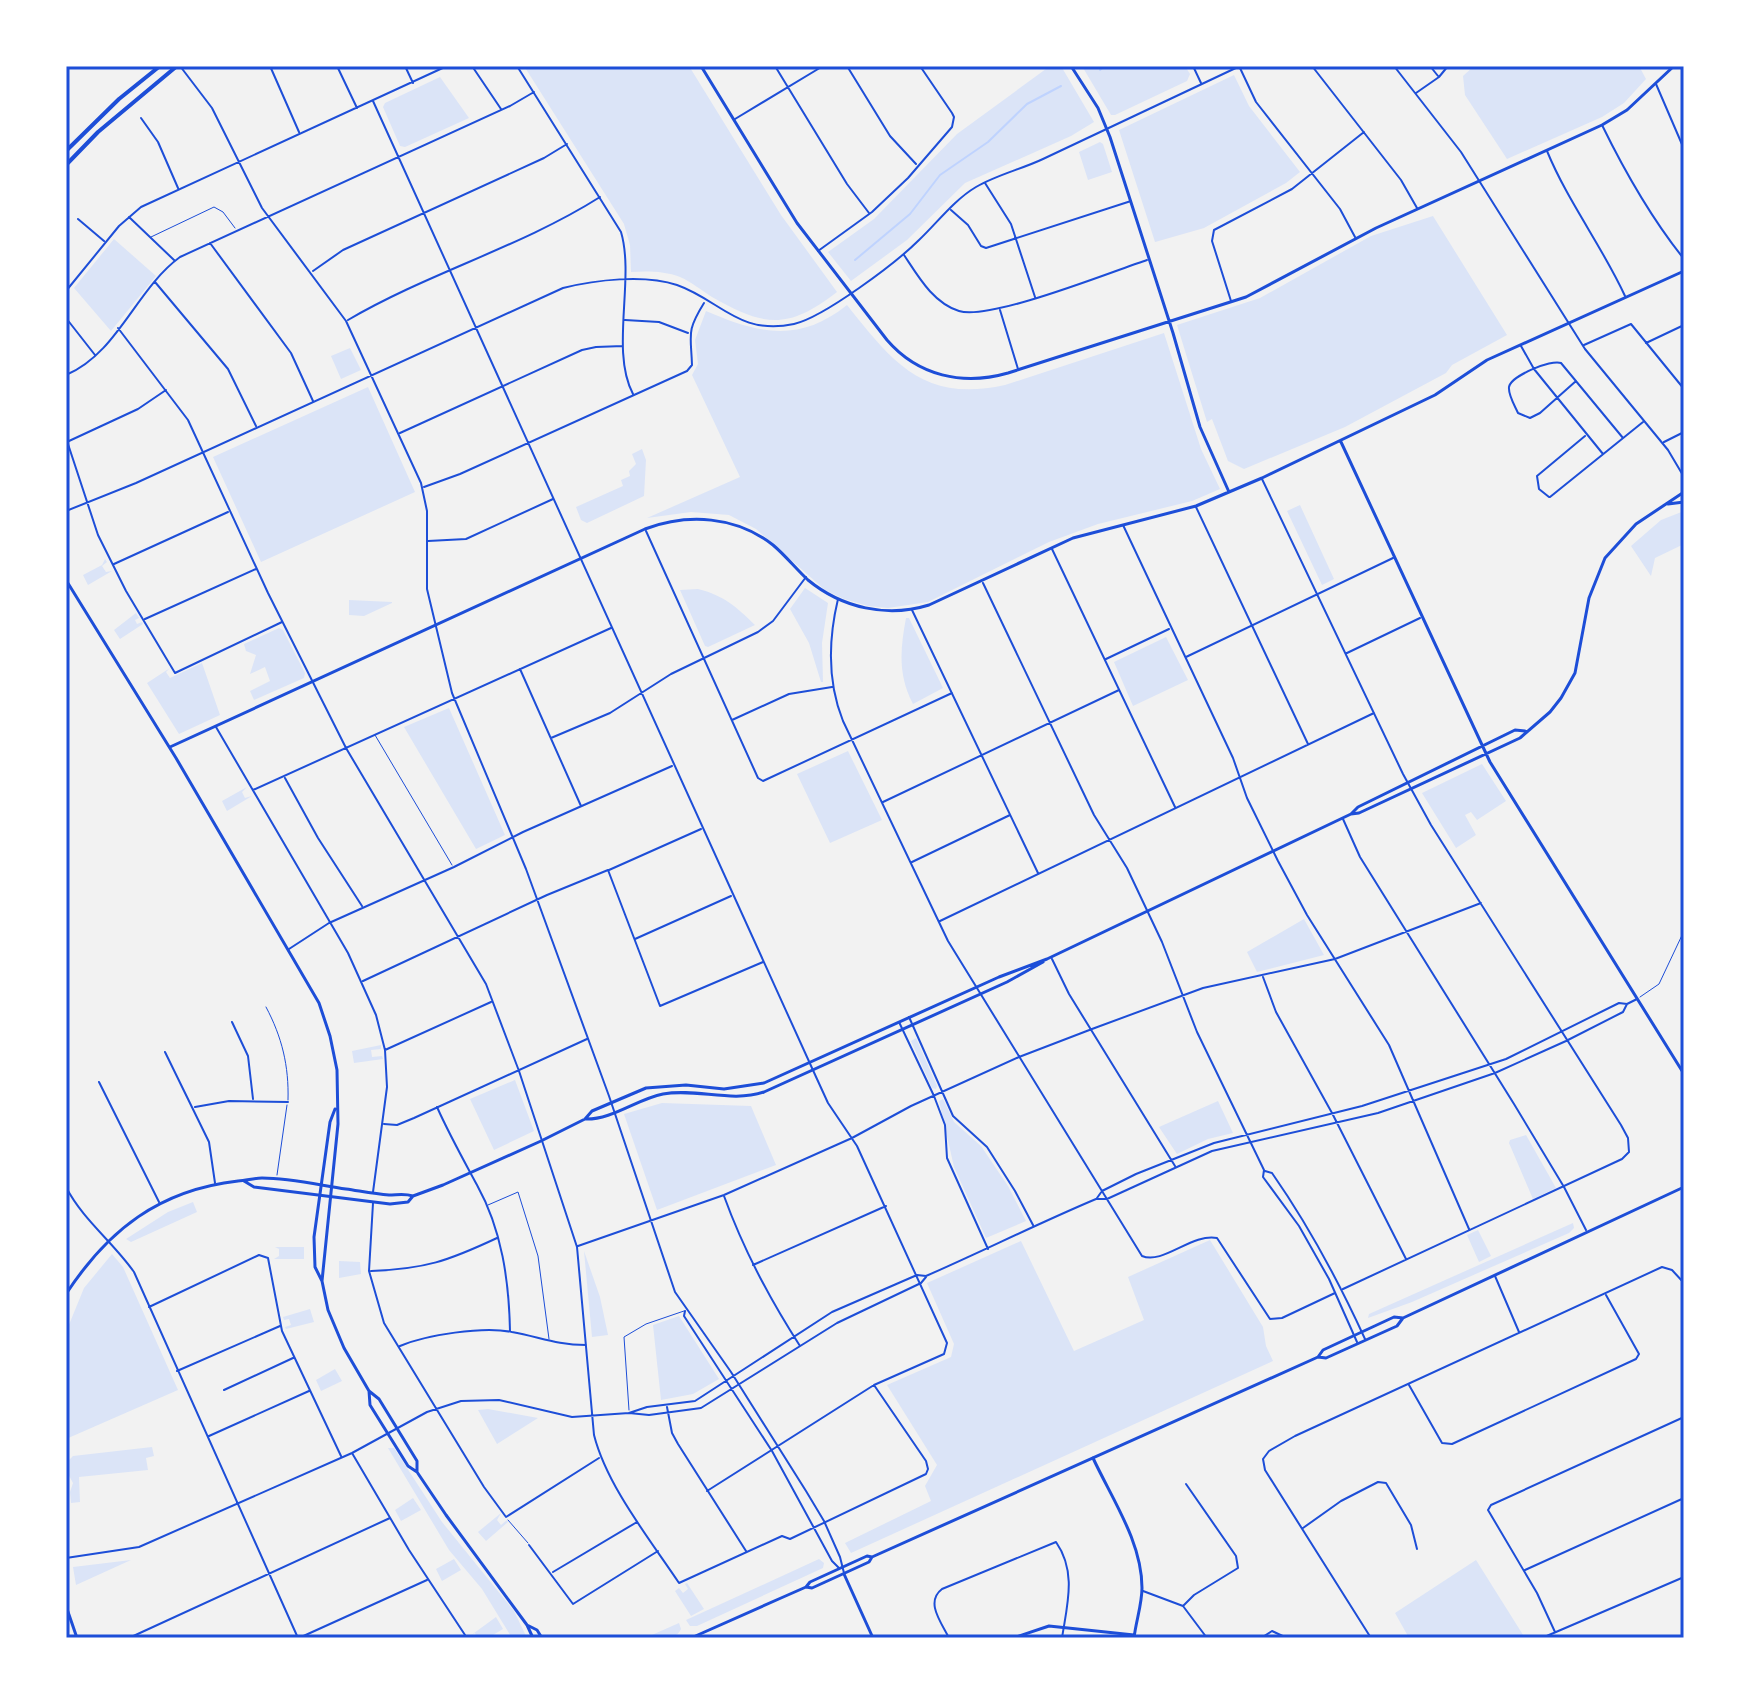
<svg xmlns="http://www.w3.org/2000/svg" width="1750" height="1704" viewBox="0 0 1750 1704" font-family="Arial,sans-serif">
<rect width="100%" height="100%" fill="#f2f2f2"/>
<path fill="#dbe4f7" d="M524 66H689L781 215 837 292C788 330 765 327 712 297 702 291 692 282 680 277 665 271 647 271 631 272L630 245 624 224Z
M1050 66H1061L1094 122 1071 136 965 183 907 240 851 281 828 252 874 219 957 134Z
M1082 66H1185L1190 74 1187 81 1115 115H1111Z
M1474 66H1639L1646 79 1624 103 1602 117 1507 159 1465 95 1463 76Z
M1234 75 1249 106 1300 172 1286 183 1204 228 1155 242 1119 130Z
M440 77 469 118 405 147 400 146 383 107 385 103Z
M1100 142 1103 144 1112 172 1088 180 1079 152Z
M1433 216 1507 335 1452 365 1446 373 1345 427 1244 469 1228 461 1212 419 1207 422 1177 325 1260 298 1371 236Z
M114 239 156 276 111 331 74 288Z
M847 305C893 363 924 403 1005 385L1164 333 1201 449 1220 489 1192 501 1098 524 1049 542 928 602 888 608 868 606 844 599 825 590 756 529 729 515 691 512 647 518 740 477 692 375 698 364 695 340 706 311C759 334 800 343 847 305Z
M350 348 361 370 341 379 331 356Z
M368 387 415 492 261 562 213 457Z
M642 449 646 460 644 496 587 523 581 520 576 507 623 486 621 480 630 476 629 471 636 464 632 454Z
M1300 505 1334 579 1322 585 1287 511Z
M1684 511V544L1655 558 1651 576 1631 546 1661 520Z
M105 559 107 562 102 566 106 572 112 571 88 585 83 575 102 565Z
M805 588 828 603 822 643 823 682H821L809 643 790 609Z
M698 589C723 595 737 607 755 625L708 647 705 646 680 590Z
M349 600 392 602V603L364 616 349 615Z
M136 613 139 618 135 620 137 624 142 622 143 624 120 639 114 630Z
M906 618H909L943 688 913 704C898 675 900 650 906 618Z
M279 628 283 630 305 673 304 678 254 700 250 691 270 681 265 667 250 674 256 655 246 651 244 644Z
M1166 637 1188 680 1133 706 1114 662Z
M202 663 220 715 179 734 147 683 170 668 166 672 170 678Z
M449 708 505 835 476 849 404 727Z
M848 751 882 820 830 843 797 774Z
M1482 764 1506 801 1477 820 1471 812 1465 815 1476 835 1456 848 1422 793Z
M247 787 242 792 245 798 252 796 227 811 222 801Z
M1304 919 1324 955 1257 972 1247 952Z
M916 1038 937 1086 936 1089 932 1088 911 1041Z
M381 1045V1049L371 1050 372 1057 382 1056 383 1059 354 1063 352 1051Z
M515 1080 534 1131 494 1150 470 1099Z
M943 1099 954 1122 981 1146 1008 1186 1026 1221 986 1238 954 1167 939 1101Z
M1218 1101 1233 1133 1208 1139 1177 1154 1159 1127Z
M662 1103 751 1106 776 1165 657 1210 624 1114Z
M1526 1135 1556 1188 1533 1199 1509 1143 1510 1140Z
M193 1202 197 1212 131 1242 126 1239 168 1212Z
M1573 1223 1574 1228 1569 1233 1412 1302 1368 1318 1369 1314Z
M1478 1230 1491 1256 1479 1262 1467 1235Z
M1210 1240 1263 1327 1266 1346 1273 1361 851 1553 845 1543 931 1501 925 1486 937 1465 887 1385 951 1357 954 1344 927 1283 1021 1241 1074 1351 1144 1320 1128 1277Z
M275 1247H304V1259H274L279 1256V1249Z
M584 1251 600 1297 608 1335 592 1337Z
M112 1254 123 1267 178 1390 66 1439V1332L84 1288Z
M339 1261 360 1262 361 1274 339 1278Z
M310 1309 314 1322 286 1329 285 1327 291 1325 289 1319 284 1320 283 1317Z
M679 1316 719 1379 693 1394 661 1400 653 1325Z
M335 1369 342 1381 321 1391 316 1380Z
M488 1409 538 1418 497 1444 478 1410Z
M152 1447 154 1456 146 1458 148 1470 79 1477 80 1502 71 1503 70 1492 73 1483 67 1472 68 1461 73 1456Z
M388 1448H394L442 1522 514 1611 527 1638H512L482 1589 449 1550Z
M413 1498 421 1510 401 1521 395 1510Z
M501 1513 497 1520 501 1525 507 1520 508 1522 486 1541 478 1532Z
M454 1559 461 1570 442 1581 436 1569Z
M819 1559 824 1563 823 1568 697 1626H690L686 1620Z
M131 1560 76 1585 73 1567Z
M1476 1560 1525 1638H1409L1395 1613Z
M687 1583 704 1609 691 1616 675 1591 679 1588 683 1593 688 1589 685 1584Z
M496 1617 503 1629 488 1638H477L475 1633 470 1636Z
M679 1623 681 1629C675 1642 658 1638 645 1638Z"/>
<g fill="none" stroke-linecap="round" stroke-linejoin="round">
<path stroke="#bfd3fe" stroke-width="2" d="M1100 70 1105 66
M855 260 910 214 940 175 988 142 1027 104 1061 86"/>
<path stroke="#1d4ed8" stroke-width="1" d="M151 237 214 207 223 212 235 228
M375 735 452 865
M1640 997 1659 984 1684 931
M266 1007C282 1037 289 1066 288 1100
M277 1175 287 1105
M488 1205 518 1192 538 1256 549 1339
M629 1410 624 1337 646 1324 684 1311
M508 1520 528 1543"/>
<path stroke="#1d4ed8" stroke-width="2" d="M180 66 212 108 262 208 346 321 421 483 427 511V589L452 693 526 869 609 1096 675 1292 731 1372 806 1491 824 1521 840 1557 844 1573
M270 66 299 132
M337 66 357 108
M405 66 413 83
M472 66 501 109
M517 66 621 232C635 279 610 351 633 394
M775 66 847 184 869 213
M847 66 890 136 916 164
M1193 66 1201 83
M1312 66 1401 180 1417 208
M1394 66 1461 152 1585 349 1668 450 1684 477
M1430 66 1438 76
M1240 68 1256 102 1340 209 1355 237
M1656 84 1684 149
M1416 93 1439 77 1448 66
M373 101 817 1079 828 1103 857 1146 947 1343 944 1354 874 1385 707 1491
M141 118 158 142 178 188
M735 119 823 66
M1602 125C1625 172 1651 218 1684 259
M1547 151C1568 202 1602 246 1625 296
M985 183 1011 224 1035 297
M951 210 968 225 981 246 986 248 1131 201
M129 217 174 260
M78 219 104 241
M210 243 291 353 313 401
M818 251 872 212 908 178 952 127 954 117 952 113 920 66
M904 255C918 276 933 303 959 311 989 321 1111 272 1147 260
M313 271 343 250 544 158 567 144
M155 282 228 369 256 426
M66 291 119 226 141 207 447 66
M1231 301 1212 241 1214 230 1292 189 1364 132
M1000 310 1018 369
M66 318 95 355
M348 320C428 273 521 247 600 197
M625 320 659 322 688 333
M118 328 188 420 268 593 346 748 486 984 519 1071 577 1247 594 1435C607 1486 649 1538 679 1583L782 1536 790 1539 926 1474 928 1469 926 1461 874 1385
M1646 343 1684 325
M1584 345 1631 324 1684 389
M1521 346 1534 369 1603 454
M66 375C118 353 136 289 180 257L510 106 534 92
M1576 381 1540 413 1530 418 1518 413C1515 406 1508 395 1509 387 1511 376 1551 359 1561 363L1623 438
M400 433 582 350 596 347 623 346
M66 438 98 535 126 591 175 673 282 622
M69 441 138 409 166 390
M1664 442 1684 432
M1262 479 1403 774 1431 825 1621 1125 1628 1138 1629 1152 1622 1159 1343 1289
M424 487 460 474 687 371 692 365C691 334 686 332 704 303
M1549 497 1539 489 1537 476 1585 436
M1550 497 1643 422
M1196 507 1308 744
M66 511 136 483 563 288C595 280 644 274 677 285 720 300 739 336 794 324 824 317 896 263 919 240 937 223 954 200 976 187 996 175 1022 169 1043 159 1109 128 1174 97 1240 66
M1123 525 1233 758 1247 798 1278 861 1307 915 1389 1045 1469 1229
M646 531 758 778 763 781 952 693
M428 541 466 539 553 499
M1052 549 1175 807
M114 564 228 512
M983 583 1094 815 1127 868 1162 942 1197 1032 1264 1170 1263 1177 1299 1226 1329 1279 1357 1342
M838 599C828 641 827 681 843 721L948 941 1142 1256C1163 1265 1192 1233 1217 1238L1270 1319 1282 1318 1335 1293
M912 610 1038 873
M145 619 256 569
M1347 653 1420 618
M1186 657 1393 558
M1106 659 1169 629
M520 669 581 806
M732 720 789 694 832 687
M216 727 348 953 376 1015 385 1050 387 1087 373 1192
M551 738 610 713 671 674 758 632 773 621 806 577
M285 778 318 838 362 906
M253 790 611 628
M883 802 1119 690
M1343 819 1360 857 1514 1104 1564 1187 1586 1230
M912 862 1010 815
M609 870 701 829
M940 921 1374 713
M635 939 731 896
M289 949 329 923 454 867 523 832 672 766
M1052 959 1069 994 1175 1166
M1263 977 1276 1012 1332 1113 1406 1259
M363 981 547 895 608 870 660 1006 763 962
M909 1017 953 1116 987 1147 1015 1191 1033 1225
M232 1022 248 1056 253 1099
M899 1022 934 1096 945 1125 947 1158 988 1249
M385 1050 491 1002
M165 1052 209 1142 215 1183
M99 1082 159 1202
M195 1107 229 1101 288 1102
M437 1107C449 1134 463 1159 477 1185 502 1230 509 1281 510 1331
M384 1124 397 1125 414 1118 587 1039
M1265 1171 1272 1173C1309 1226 1338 1280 1365 1339
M66 1187C83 1220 113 1242 134 1272L298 1638
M724 1196C744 1251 769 1298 800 1346
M1097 1198 1102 1191 1136 1174 1214 1143 1362 1106 1506 1059 1619 1003 1627 1004 1637 999
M373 1203 369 1271 384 1323 484 1487 506 1517 599 1458
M578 1246 724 1195 852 1138 911 1106 1019 1057 1092 1029 1203 988 1335 959 1481 903
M753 1265 886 1206
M371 1271C425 1269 448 1261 497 1238
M1495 1276 1519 1332
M149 1307 259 1255 268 1258 282 1331 341 1456
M685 1311 684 1316 772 1451 832 1561 839 1568
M400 1346C426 1335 483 1326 512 1332 540 1337 556 1345 586 1345
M177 1371 280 1326
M1409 1385 1442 1443 1452 1444 1636 1359 1639 1354 1606 1295
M224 1390 293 1358
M667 1407 672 1433 678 1444 746 1551
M629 1413 647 1407 695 1401 832 1312 917 1275 926 1276C983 1251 1039 1223 1096 1199H1107L1212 1151 1378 1113 1495 1073 1566 1041 1623 1012 1627 1004
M209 1436 309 1391
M352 1453 409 1550 467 1638
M1303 1528 1341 1501 1378 1482 1386 1483 1411 1525 1417 1549
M529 1545 573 1604 658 1551
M66 1558 139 1547 352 1453 427 1412 461 1401 499 1400 572 1417 629 1413 649 1415 701 1408 837 1323 921 1283 926 1277
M1525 1570 1684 1498
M553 1572 637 1522
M1143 1591 1183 1606 1207 1638
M1183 1606 1194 1595 1238 1568 1236 1556 1186 1484
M1555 1632 1537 1593 1488 1510 1491 1505 1684 1417
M129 1638 390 1518
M299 1638 427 1580
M949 1638C941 1622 925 1602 942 1589L1056 1542C1077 1572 1067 1605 1062 1638
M1261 1638 1272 1631 1287 1638
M1371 1638 1265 1470 1263 1459 1269 1451 1295 1436 1662 1267 1672 1270 1684 1283
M1542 1638 1684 1577"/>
<path stroke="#1d4ed8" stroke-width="3" d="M701 66 797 223 887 340C918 376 963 386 1008 373L1246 297 1376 228 1602 125 1627 110 1674 66
M1071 66 1098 108 1110 137 1173 333 1200 427 1229 492
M1341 442 1490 762 1684 1074
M1668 504 1684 502
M170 747 645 529C688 513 736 516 773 545 786 556 796 569 808 580 842 608 887 618 929 605L1073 538 1196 506 1262 478 1435 395 1487 360 1684 271
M1351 814 1358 807 1515 730 1525 731
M585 1119C612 1120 637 1099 663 1094 697 1088 731 1103 764 1092L1007 982 1043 962
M244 1181 254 1187 390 1204 408 1202 413 1196 443 1185 541 1141 585 1119 592 1111 646 1088 686 1085 724 1089 764 1083 999 977 1047 959 1351 814 1359 813 1520 738 1550 712 1561 698 1575 673 1589 598 1605 558 1636 524 1684 492
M66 1294C108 1230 159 1190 238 1181 246 1181 253 1178 262 1178 290 1178 319 1185 346 1189 360 1191 374 1194 389 1195 397 1195 404 1193 413 1196
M1093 1458C1112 1499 1142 1542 1142 1588 1142 1604 1136 1621 1134 1638
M844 1574 873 1638
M66 1606 77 1638
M1013 1638 1049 1626 1134 1635"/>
<path stroke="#1d4ed8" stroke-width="3" d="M66 580 176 758 319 1003 330 1036 337 1070 338 1124 322 1281
M335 1109 330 1122 314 1237 315 1267 322 1281 328 1310 344 1348 369 1391 379 1399 417 1461V1472
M1318 1357 1323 1350 1394 1317 1403 1318
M369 1391 370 1405 408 1466 417 1472 446 1515 527 1625 533 1638
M806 1587 810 1582 867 1556 872 1557 1318 1357 1326 1358 1397 1326 1403 1318 1684 1187
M527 1625 537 1630 542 1638
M691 1638 781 1598 806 1587 812 1588 869 1562 872 1557"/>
<path stroke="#1d4ed8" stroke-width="4" d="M66 151 119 99 160 66
M66 165 98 132 177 66"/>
</g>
<rect width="1750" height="1704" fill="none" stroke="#ffffff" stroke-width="136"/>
<rect x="68" y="68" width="1614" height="1568" fill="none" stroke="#1d4ed8" stroke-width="3"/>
</svg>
